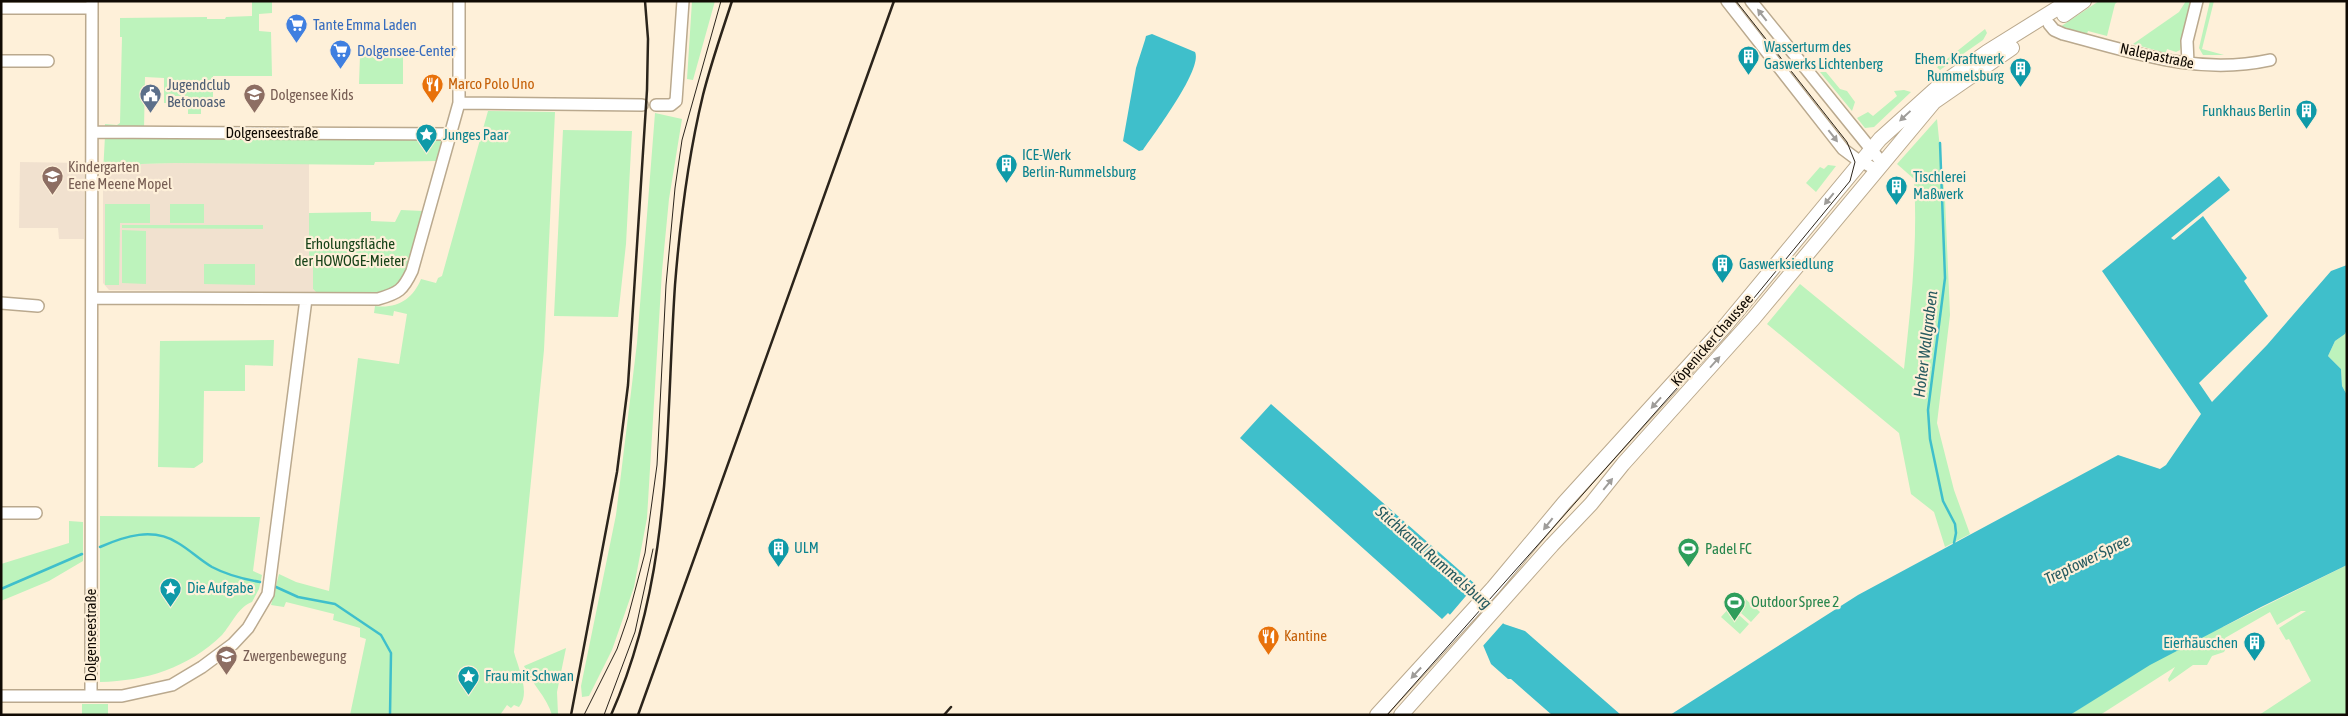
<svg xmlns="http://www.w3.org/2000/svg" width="2348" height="716" viewBox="0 0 2348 716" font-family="'Asap Condensed',sans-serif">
<rect width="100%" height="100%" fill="#fef0d9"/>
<path fill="#f1e1cf" d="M20 162 84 163V239H59L58 228H19Z
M173 163 309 164V263H313V289L316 292 109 290 103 283V173L140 172V164Z"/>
<path fill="#bdf3bc" d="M252 1H272V13L259 14V31L271 32 272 76H213V97L201 98V114H188V96H170L169 103H164V78L145 77 144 129H105V124L117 125 120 123 122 37H120V18L207 17V19H225L226 17 252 16Z
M692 1H715L693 80 687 79Z
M2099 1H2118L2115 4 2107 36 2088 31 2086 36 2062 29 2060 27Z
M2186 1H2193L2180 50 2176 52 2167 49 2166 53 2133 44 2179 12Z
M2210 1H2214L2202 49 2224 55H2203L2199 48Z
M1985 29 1987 33 1983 40 1940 70 1937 67Z
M360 55H403V84H359Z
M1820 72H1826L1840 89 1847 91 1855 102 1852 111Z
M1904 90 1911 92 1874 127 1865 128 1857 118 1868 112 1873 116 1897 96 1894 91Z
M488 111 555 112 544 350 514 652C518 668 531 693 519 707L514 705 511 708 507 705 500 715H350L366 639 360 637V628L333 620 334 614 286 602 284 607 271 605 279 574 296 582 329 591 358 358 399 364 407 314 394 311 393 316 374 313 375 306C397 309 413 299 421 279L436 283 438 278 442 276Z
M655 113 682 119 669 199 662 271 647 518 634 587 612 650 589 696 582 697 581 686 616 515 637 343Z
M1937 119 1945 199 1950 315 1937 423 1954 490 1970 534 1945 547 1934 512 1911 494 1899 433 1767 324 1800 284 1904 369C1911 306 1918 242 1914 179L1897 164Z
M563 130 632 131 626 244 618 317 554 316Z
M105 136H443L437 161 375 162 374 165 174 163 141 164 140 172 103 173Z
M1828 165 1836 166 1816 192 1806 183 1820 167 1824 169Z
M105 204H150V223H120L119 285H105Z
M170 204H204V223H170Z
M401 210 423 211C418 227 408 276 397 285 391 290 383 292 375 292H316L313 289V264L309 263V213L371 212V221L395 222Z
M122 225H263V229L122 228Z
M122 230 146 231V284L122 283Z
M204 264H255V285L204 284Z
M2347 330V395L2342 386 2341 369 2328 356 2335 341 2345 334Z
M274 340 273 366 245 365V391H204L203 462 194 468 158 467 160 341Z
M100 516 260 517 253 571 262 575 259 589 252 602C239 606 231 625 222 635 188 668 146 681 100 682Z
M69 521 83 522V561L49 581 1 601V564L69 543Z
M2347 565V715H2259L2311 681 2289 639 2286 640 2279 628 2306 611H2301L2277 625 2270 612 2225 638 2227 646 2224 652 2212 656 2207 665H2193L2169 682 2168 679 2175 667 2100 715H2070L2210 623 2223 627Z
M1741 595 1760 612 1751 622 1732 605Z
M1730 607 1749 624 1740 634 1721 617Z
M566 648 557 692 558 714 552 715C547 697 531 683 524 666Z
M82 704H108V715H82Z"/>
<path fill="#3fbfcb" d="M1152 34 1195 52C1203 69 1154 134 1143 150L1139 151 1123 141 1136 68 1145 40 1146 36Z
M2219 176 2230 190 2171 238 2174 240 2203 216 2247 278 2244 281 2268 316 2199 383 2212 402 2267 345 2331 271 2347 265V330L2345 334 2335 341 2328 356 2341 369 2342 386 2347 395V565L2261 607 2150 665 2070 715H1670L1858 595 2118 455 2160 469 2166 465 2201 414 2102 271Z
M1271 404 1475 584 1468 592 1504 624 1525 631 1621 715H1552L1511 679H1508L1491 664 1483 645 1448 613 1442 619 1240 438Z"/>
<path fill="#fef0d9" d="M1477 583 1471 591 1505 621 1482 647 1448 617Z"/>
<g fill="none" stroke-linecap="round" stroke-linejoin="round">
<path stroke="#3fbfcb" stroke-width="2.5" d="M1940 143 1945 278 1928 410 1930 439 1943 501 1955 524 1956 533 1954 543
M100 547C125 536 153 527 178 543 190 550 200 560 212 567 227 575 243 579 260 582
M276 587 298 597 335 604 381 635 391 653 390 715
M1 589 82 554"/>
<defs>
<path id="minor" d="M1727 1 1843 149 1855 158 1877 170
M1751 1 1883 164
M1 8H92
M2049 24 2054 30 2063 34C2133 52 2197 76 2270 60
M1 61H48
M2188 63 2187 41 2197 1
M459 103 642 105
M656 105H671L676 101 683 1
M92 132 452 134
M92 298 378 299C399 293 403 290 412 271L459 103V1
M1 303 38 306
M1 513H36
M1 696H122L172 685 202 667 233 644 248 628 268 594 306 299
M91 696 92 1"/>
<path id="major" d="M2064 15 2084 1
M1377 715 1493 588 1564 503 1725 326 1880 139 1940 85 1987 52 2069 1
M1401 715 1552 545 1591 504 1623 464 1754 318 1934 102 2012 48"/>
</defs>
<use href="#minor" stroke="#baa98e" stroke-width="14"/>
<use href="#major" stroke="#baa98e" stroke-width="16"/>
<use href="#minor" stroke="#fff" stroke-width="11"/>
<use href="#major" stroke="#fff" stroke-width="14"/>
<path stroke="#2b241b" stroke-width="1" d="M584 715 617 649 628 617 645 553 657 465 666 285 675 188 682 140 721 1
M604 715 635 632 653 549
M1387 715 1717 343 1850 181 1855 162 1847 142 1736 1"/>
<path stroke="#2b241b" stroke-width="2.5" d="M571 715 617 472 628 385 647 90 648 39 645 1
M611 715C673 575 665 434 675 285 680 222 688 157 703 95 711 63 722 32 732 1
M638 715 894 1
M944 715 951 707"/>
</g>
<defs><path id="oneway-solid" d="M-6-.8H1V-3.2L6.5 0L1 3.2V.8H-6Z" transform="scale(1.25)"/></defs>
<g fill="#9f9d9a">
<use href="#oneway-solid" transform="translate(1762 15) rotate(-128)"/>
<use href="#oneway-solid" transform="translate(1905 116) rotate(137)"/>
<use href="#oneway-solid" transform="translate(1833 136) rotate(52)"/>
<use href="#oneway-solid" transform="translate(1829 199) rotate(129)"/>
<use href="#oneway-solid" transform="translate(1715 362) rotate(-48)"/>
<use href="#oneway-solid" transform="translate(1656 403) rotate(132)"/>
<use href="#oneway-solid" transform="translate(1608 484) rotate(-51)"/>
<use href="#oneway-solid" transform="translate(1548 524) rotate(128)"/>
<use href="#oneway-solid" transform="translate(1416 673) rotate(133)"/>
</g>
<defs>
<symbol id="supermarket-pin" viewBox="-11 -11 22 30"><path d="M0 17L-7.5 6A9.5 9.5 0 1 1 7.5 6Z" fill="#3f7fe0" stroke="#fef0d9"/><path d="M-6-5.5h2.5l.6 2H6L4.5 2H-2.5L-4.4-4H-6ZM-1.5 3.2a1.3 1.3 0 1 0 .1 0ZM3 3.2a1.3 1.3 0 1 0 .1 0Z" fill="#fff"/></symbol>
<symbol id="building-pin" viewBox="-11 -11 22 30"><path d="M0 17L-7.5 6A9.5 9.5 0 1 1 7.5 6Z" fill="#0f9aa8" stroke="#fef0d9"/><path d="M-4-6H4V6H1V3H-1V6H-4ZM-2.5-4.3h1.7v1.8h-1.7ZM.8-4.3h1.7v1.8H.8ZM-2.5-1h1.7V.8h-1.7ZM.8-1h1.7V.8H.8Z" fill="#fff"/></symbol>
<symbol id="restaurant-pin" viewBox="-11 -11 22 30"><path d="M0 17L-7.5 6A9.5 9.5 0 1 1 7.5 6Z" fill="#e8710a" stroke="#fef0d9"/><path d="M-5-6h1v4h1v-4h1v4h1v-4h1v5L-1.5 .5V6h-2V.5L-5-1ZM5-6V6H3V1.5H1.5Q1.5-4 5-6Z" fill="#fff"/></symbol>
<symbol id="civic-pin" viewBox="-11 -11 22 30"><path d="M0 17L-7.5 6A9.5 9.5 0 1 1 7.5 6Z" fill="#5c6f8a" stroke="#fef0d9"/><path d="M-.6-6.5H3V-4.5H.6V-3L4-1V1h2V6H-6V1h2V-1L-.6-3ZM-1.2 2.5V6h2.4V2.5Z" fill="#fff"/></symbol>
<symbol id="school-pin" viewBox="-11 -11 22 30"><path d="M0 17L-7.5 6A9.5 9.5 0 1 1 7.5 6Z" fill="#8d6e63" stroke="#fef0d9"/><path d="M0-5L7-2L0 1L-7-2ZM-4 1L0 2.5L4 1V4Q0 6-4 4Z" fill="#fff"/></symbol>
<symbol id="sight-pin" viewBox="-11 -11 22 30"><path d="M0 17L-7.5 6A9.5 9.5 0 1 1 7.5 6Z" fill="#0f9aa8" stroke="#fef0d9"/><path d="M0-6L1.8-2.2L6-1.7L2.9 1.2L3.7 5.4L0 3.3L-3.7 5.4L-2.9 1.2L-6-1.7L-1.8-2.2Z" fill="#fff"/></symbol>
<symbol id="stadium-pin" viewBox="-11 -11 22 30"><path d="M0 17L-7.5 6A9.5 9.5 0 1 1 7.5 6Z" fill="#2e9e5b" stroke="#fef0d9"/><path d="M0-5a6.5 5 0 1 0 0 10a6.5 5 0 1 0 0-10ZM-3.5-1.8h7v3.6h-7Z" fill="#fff"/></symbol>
</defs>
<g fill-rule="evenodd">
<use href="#supermarket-pin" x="284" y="12" width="25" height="34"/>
<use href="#supermarket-pin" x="328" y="38" width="25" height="34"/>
<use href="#building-pin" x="1736" y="44" width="25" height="34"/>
<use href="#building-pin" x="2008" y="56" width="25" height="34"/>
<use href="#restaurant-pin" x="420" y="72" width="25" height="34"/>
<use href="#civic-pin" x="138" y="82" width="25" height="34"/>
<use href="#school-pin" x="242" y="82" width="25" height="34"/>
<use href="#building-pin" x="2294" y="98" width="25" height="34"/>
<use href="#sight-pin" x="414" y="122" width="25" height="34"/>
<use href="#building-pin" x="994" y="152" width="25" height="34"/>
<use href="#school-pin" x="40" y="164" width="25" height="34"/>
<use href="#building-pin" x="1884" y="174" width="25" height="34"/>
<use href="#building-pin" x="1710" y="252" width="25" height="34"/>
<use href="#building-pin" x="766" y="536" width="25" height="34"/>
<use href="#stadium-pin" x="1676" y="536" width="25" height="34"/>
<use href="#sight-pin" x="158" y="576" width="25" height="34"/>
<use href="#stadium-pin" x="1722" y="590" width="25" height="34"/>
<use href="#restaurant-pin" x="1256" y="624" width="25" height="34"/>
<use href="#building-pin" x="2242" y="630" width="25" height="34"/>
<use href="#school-pin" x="214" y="644" width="25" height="34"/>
<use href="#sight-pin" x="456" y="664" width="25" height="34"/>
</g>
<g text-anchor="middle" stroke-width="4.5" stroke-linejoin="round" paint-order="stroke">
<g font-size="15" fill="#366cbe" stroke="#fef0d9" text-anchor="start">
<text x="313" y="30">Tante Emma Laden</text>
<text x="357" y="56">Dolgensee-Center</text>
</g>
<g font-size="15" fill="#0d838f" stroke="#fef0d9" text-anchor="start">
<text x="1764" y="52">Wasserturm des<tspan x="1764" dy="17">Gaswerks Lichtenberg</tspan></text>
<text x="2004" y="64" text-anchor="end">Ehem. Kraftwerk<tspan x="2004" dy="17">Rummelsburg</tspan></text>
<text x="2291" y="116" text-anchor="end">Funkhaus Berlin</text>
<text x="443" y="140">Junges Paar</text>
<text x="1022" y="160">ICE-Werk<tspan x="1022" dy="17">Berlin-Rummelsburg</tspan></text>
<text x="1913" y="182">Tischlerei<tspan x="1913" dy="17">Maßwerk</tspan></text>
<text x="1739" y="269">Gaswerksiedlung</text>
<text x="794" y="553">ULM</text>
<text x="187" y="593">Die Aufgabe</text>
<text x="2238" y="648" text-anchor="end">Eierhäuschen</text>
<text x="485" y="681">Frau mit Schwan</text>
</g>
<g font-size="15" fill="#100a03" stroke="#fef0d9">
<text transform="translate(2157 56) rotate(12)" y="5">Nalepastraße</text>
<text x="272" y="138">Dolgenseestraße</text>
<text transform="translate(1712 340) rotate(-49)" y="5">Köpenicker Chaussee</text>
<text transform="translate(91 635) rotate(-90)" y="5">Dolgenseestraße</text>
</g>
<g font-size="15" fill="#c56008" stroke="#fef0d9" text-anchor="start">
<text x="448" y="89">Marco Polo Uno</text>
<text x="1284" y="641">Kantine</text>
</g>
<g font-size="15" fill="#4e5e75" stroke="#fef0d9" text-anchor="start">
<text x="167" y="90">Jugendclub<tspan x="167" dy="17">Betonoase</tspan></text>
</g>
<g font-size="15" fill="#785e54" stroke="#fef0d9" text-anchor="start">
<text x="270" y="100">Dolgensee Kids</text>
<text x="68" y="172">Kindergarten<tspan x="68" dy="17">Eene Meene Mopel</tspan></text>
<text x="243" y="661">Zwergenbewegung</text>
</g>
<g font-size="15" fill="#164218" stroke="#fef0d9">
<text x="350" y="249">Erholungsfläche<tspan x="350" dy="17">der HOWOGE-Mieter</tspan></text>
</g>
<g font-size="15" fill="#27864d" stroke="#fef0d9" text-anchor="start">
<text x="1705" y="554">Padel FC</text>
<text x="1751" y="607">Outdoor Spree 2</text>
</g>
<g font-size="16" font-style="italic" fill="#275b60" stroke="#fef0d9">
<text transform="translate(1925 344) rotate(-83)" y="6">Hoher Wallgraben</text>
<text transform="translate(1434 557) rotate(41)" y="6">Stichkanal Rummelsburg</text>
<text transform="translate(2087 559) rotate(-26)" y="6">Treptower Spree</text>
</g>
</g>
<rect width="2348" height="716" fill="none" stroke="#100a03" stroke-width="5"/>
</svg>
